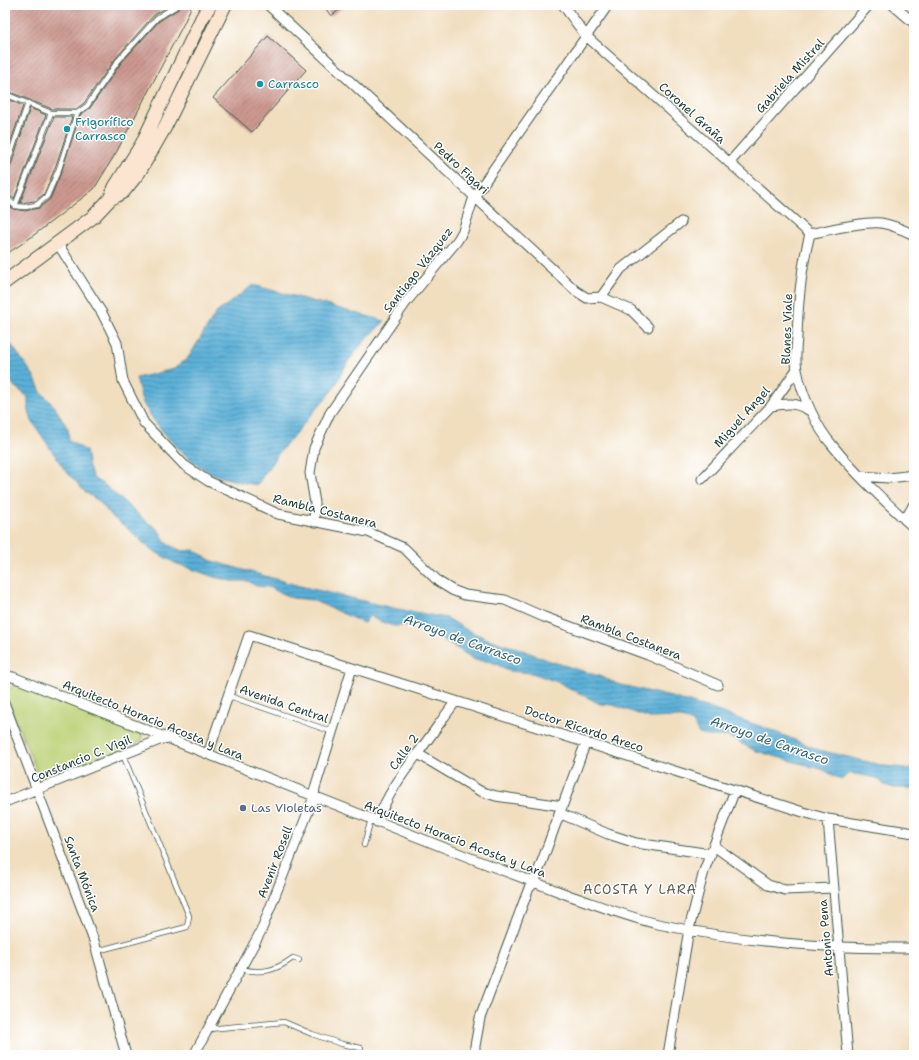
<svg xmlns="http://www.w3.org/2000/svg" width="919" height="1060" viewBox="0 0 919 1060" font-family="'Shantell Sans',sans-serif">
<defs>
<pattern id="water-rules" width="6" height="5" patternUnits="userSpaceOnUse"><rect width="6" height="5" fill="#5cb0d8"/><path d="M0 2.5h6" fill="none" stroke="#4b90b0"/></pattern>
<pattern id="building-hatch" width="6" height="6" patternUnits="userSpaceOnUse"><rect width="6" height="6" fill="#cc9990"/><path d="M-1 1l2-2M0 6l6-6M5 7l2-2" fill="none" stroke="#a57e76"/></pattern>
</defs>
<rect width="100%" height="100%" fill="#fff"/>
<filter id="ink" filterUnits="userSpaceOnUse"><feTurbulence type="fractalNoise" baseFrequency=".025" numOctaves="2"/><feDisplacementMap in="SourceGraphic" scale="8" xChannelSelector="R" yChannelSelector="G"/><feConvolveMatrix kernelMatrix="1 2 1 2 8 2 1 2 1" color-interpolation-filters="sRGB"/></filter>
<filter id="wash" filterUnits="userSpaceOnUse"><feTurbulence type="fractalNoise" baseFrequency=".012" numOctaves="4" result="noise"/><feDisplacementMap in="SourceGraphic" scale="16" xChannelSelector="R" yChannelSelector="G"/><feGaussianBlur stdDeviation="0.9" result="paint"/><feColorMatrix in="noise" values="0 0 0 0 0 0 0 0 0 0 0 0 0 0 0 0 0 1.4 0 .05"/><feComposite in="paint" operator="in"/></filter>
<g filter="url(#wash)">
<rect width="100%" height="100%" fill="#f1debf"/>
<path fill="#bbd074" stroke="#6d8654" d="M20 684 140 731 142 734V740L139 743 54 778H43L37 772 7 699 8 690 12 687Z"/>
<path fill="url(#water-rules)" stroke="#3e7686" d="M253 285 385 321 367 338 348 361 334 388 277 455 257 485C240 482 223 479 207 471 184 458 157 428 144 405 140 398 139 387 136 378L174 369 188 358 216 313Z
M5 336 34 376 41 392 54 406 68 429 69 440 86 451 89 467 93 478 107 487 147 522 158 529 167 544 182 551 194 550 212 561 300 586 393 608 447 618 467 630 490 640 520 649 550 661 599 676 618 684 671 697 706 707 768 729 819 750 885 766 914 769V788H895L884 785 877 778 849 773 841 780 824 770 756 751 727 736H708L699 734 693 722 678 717 650 718 613 705 600 704 560 683 532 673 510 671 492 662 475 660 421 625 393 626 377 620 369 616 364 623 312 600 292 598 268 587 256 586 248 581H231L214 577 175 563 150 549 126 527 111 516 100 502 85 492 64 469 32 421 28 408V397L14 386 5 374Z"/>
<g id="blocks">
<path fill="url(#building-hatch)" d="M5 5H171L154 15 115 59 84 103 76 109H52L5 90Z
M182 5H192L184 23 117 151 94 189 26 241 5 255V201L13 209 25 211 39 208 50 199 62 170 80 115 90 108 121 63 159 21 180 8Z
M323 5H346L331 16Z
M268 36 306 70 252 132 213 98Z
M5 98 23 106 5 158Z
M30 108 46 115 14 199 5 192V174L9 171Z
M54 117H72L55 168 44 194 35 201 20 203Z"/>
</g>
</g>
<g filter="url(#ink)">
<use href="#blocks" fill-opacity="0" stroke="#3e5549" stroke-width="1"/>
<g fill="none" stroke-linecap="round" stroke-linejoin="round">
<defs>
<path id="lane" d="M5 94 51 113H77L87 106 118 61 157 18 178 5
M5 170 28 103
M5 196 15 206 25 207 37 205 47 196 59 169 77 113
M15 206 51 113
M229 696 333 732
M364 845 371 819
M97 951 187 927 189 916 123 755
M240 969C262 974 275 971 293 958L299 960
M208 1029 284 1022 312 1034 342 1044 361 1048"/>
<path id="street" d="M268 5 576 291 587 298 601 297 631 310 648 327
M563 5 586 36 810 234
M893 5 914 23
M729 163 869 5
M810 234C801 268 798 302 797 337 796 347 795 360 797 370 802 395 816 427 833 446 857 476 886 502 914 528
M810 234C828 230 863 221 881 223 893 225 904 230 914 235
M58 244 102 313 117 343 123 381 144 423 184 465 208 481 278 514 368 532 404 548 439 582 452 590 465 595 505 600 544 617 648 655 718 685
M601 297 621 269 681 222
M771 406C787 403 796 402 810 411
M860 476 889 478 914 475
M702 479 771 406 797 369
M905 520 914 504
M314 522 315 503 310 473 314 448 330 413 407 301 457 241 463 231 474 197 608 5
M5 676 13 677C151 731 288 786 425 840 472 859 520 877 568 895 598 905 627 917 658 924 742 942 828 949 914 948
M5 705 94 941 126 1055
M208 754 249 635 803 812 828 819 914 833
M418 754 480 791 496 796 562 806
M5 802 167 737
M559 813 608 834 636 843 711 854
M828 819 848 1055
M377 822C387 795 401 776 418 753 431 736 443 718 456 701
M714 846 768 885 785 890 834 888
M194 1055 261 931 314 797 315 788 352 668
M475 1055V1046L480 1018 529 888 534 883 586 742
M668 1055 689 929 698 894 704 871 735 790"/>
<path id="secondary" d="M110 199 115 187 142 144 202 18 210 5
M5 282 93 217 110 199 123 192 139 172 153 148 165 127 225 5"/>
</defs>
<use href="#lane" stroke="#3e5549" stroke-width="6"/>
<use href="#street" stroke="#3e5549" stroke-width="11"/>
<use href="#secondary" stroke="#3e5549" stroke-width="15"/>
<use href="#lane" stroke="#fff" stroke-width="4.5"/>
<use href="#street" stroke="#fff" stroke-width="9"/>
<use href="#secondary" stroke="#fce5d0" stroke-width="13"/>
</g>
</g>
<g fill="#0f9aa8" stroke="#fff" stroke-width="1.5">
<circle cx="260" cy="84" r="4"/>
<circle cx="67" cy="129" r="4"/>
</g>
<circle fill="#5c6f8a" stroke="#fff" stroke-width="1.5" cx="243" cy="808" r="4"/>
<g text-anchor="middle" stroke-width="3" stroke-linejoin="round" paint-order="stroke">
<g font-size="12" fill="#1f3d34" stroke="#fff">
<text transform="translate(790 76) rotate(-48)" y="4">Gabriela Mistral</text>
<text transform="translate(692 113) rotate(42)" y="4">Coronel Graña</text>
<text transform="translate(461 168) rotate(43)" y="4">Pedro Figari</text>
<text transform="translate(418 270) rotate(-52)" y="4">Santiago Vázquez</text>
<text transform="translate(787 329) rotate(-88)" y="4">Blanes Viale</text>
<text transform="translate(742 417) rotate(-48)" y="4">Miguel Angel</text>
<text transform="translate(325 511) rotate(14)" y="4">Rambla Costanera</text>
<text transform="translate(631 637) rotate(21)" y="4">Rambla Costanera</text>
<text transform="translate(284 704) rotate(19)" y="4">Avenida Central</text>
<text transform="translate(153 720) rotate(22)" y="4">Arquitecto Horacio Acosta y Lara</text>
<text transform="translate(584 729) rotate(18)" y="4">Doctor Ricardo Areco</text>
<text transform="translate(404 752) rotate(-54)" y="4">Calle 2</text>
<text transform="translate(81 759) rotate(-22)" y="4">Constancio C. Vigil</text>
<text transform="translate(455 839) rotate(21)" y="4">Arquitecto Horacio Acosta y Lara</text>
<text transform="translate(275 862) rotate(-69)" y="4">Avenir Rosell</text>
<text transform="translate(82 874) rotate(69)" y="4">Santa Mónica</text>
<text transform="translate(826 938) rotate(-95)" y="4">Antonio Pena</text>
</g>
<g font-size="12" fill="#0d838f" stroke="#fff" text-anchor="start">
<text x="268" y="88">Carrasco</text>
<text x="75" y="126">Frigorífico<tspan x="75" dy="14">Carrasco</tspan></text>
</g>
<g font-size="12" fill="#4e5e75" stroke="#fff" text-anchor="start">
<text x="251" y="812">Las Violetas</text>
</g>
<g font-size="13" font-style="italic" fill="#34656d" stroke="#fff">
<text transform="translate(463 639) rotate(20)" y="5">Arroyo de Carrasco</text>
<text transform="translate(770 740) rotate(19)" y="5">Arroyo de Carrasco</text>
</g>
<g font-size="13" letter-spacing="1" fill="#5c5d54" stroke="#fff">
<text x="640" y="894">ACOSTA Y LARA</text>
</g>
</g>
<rect width="919" height="1060" fill="none" stroke="#fff" stroke-width="20"/>
</svg>
